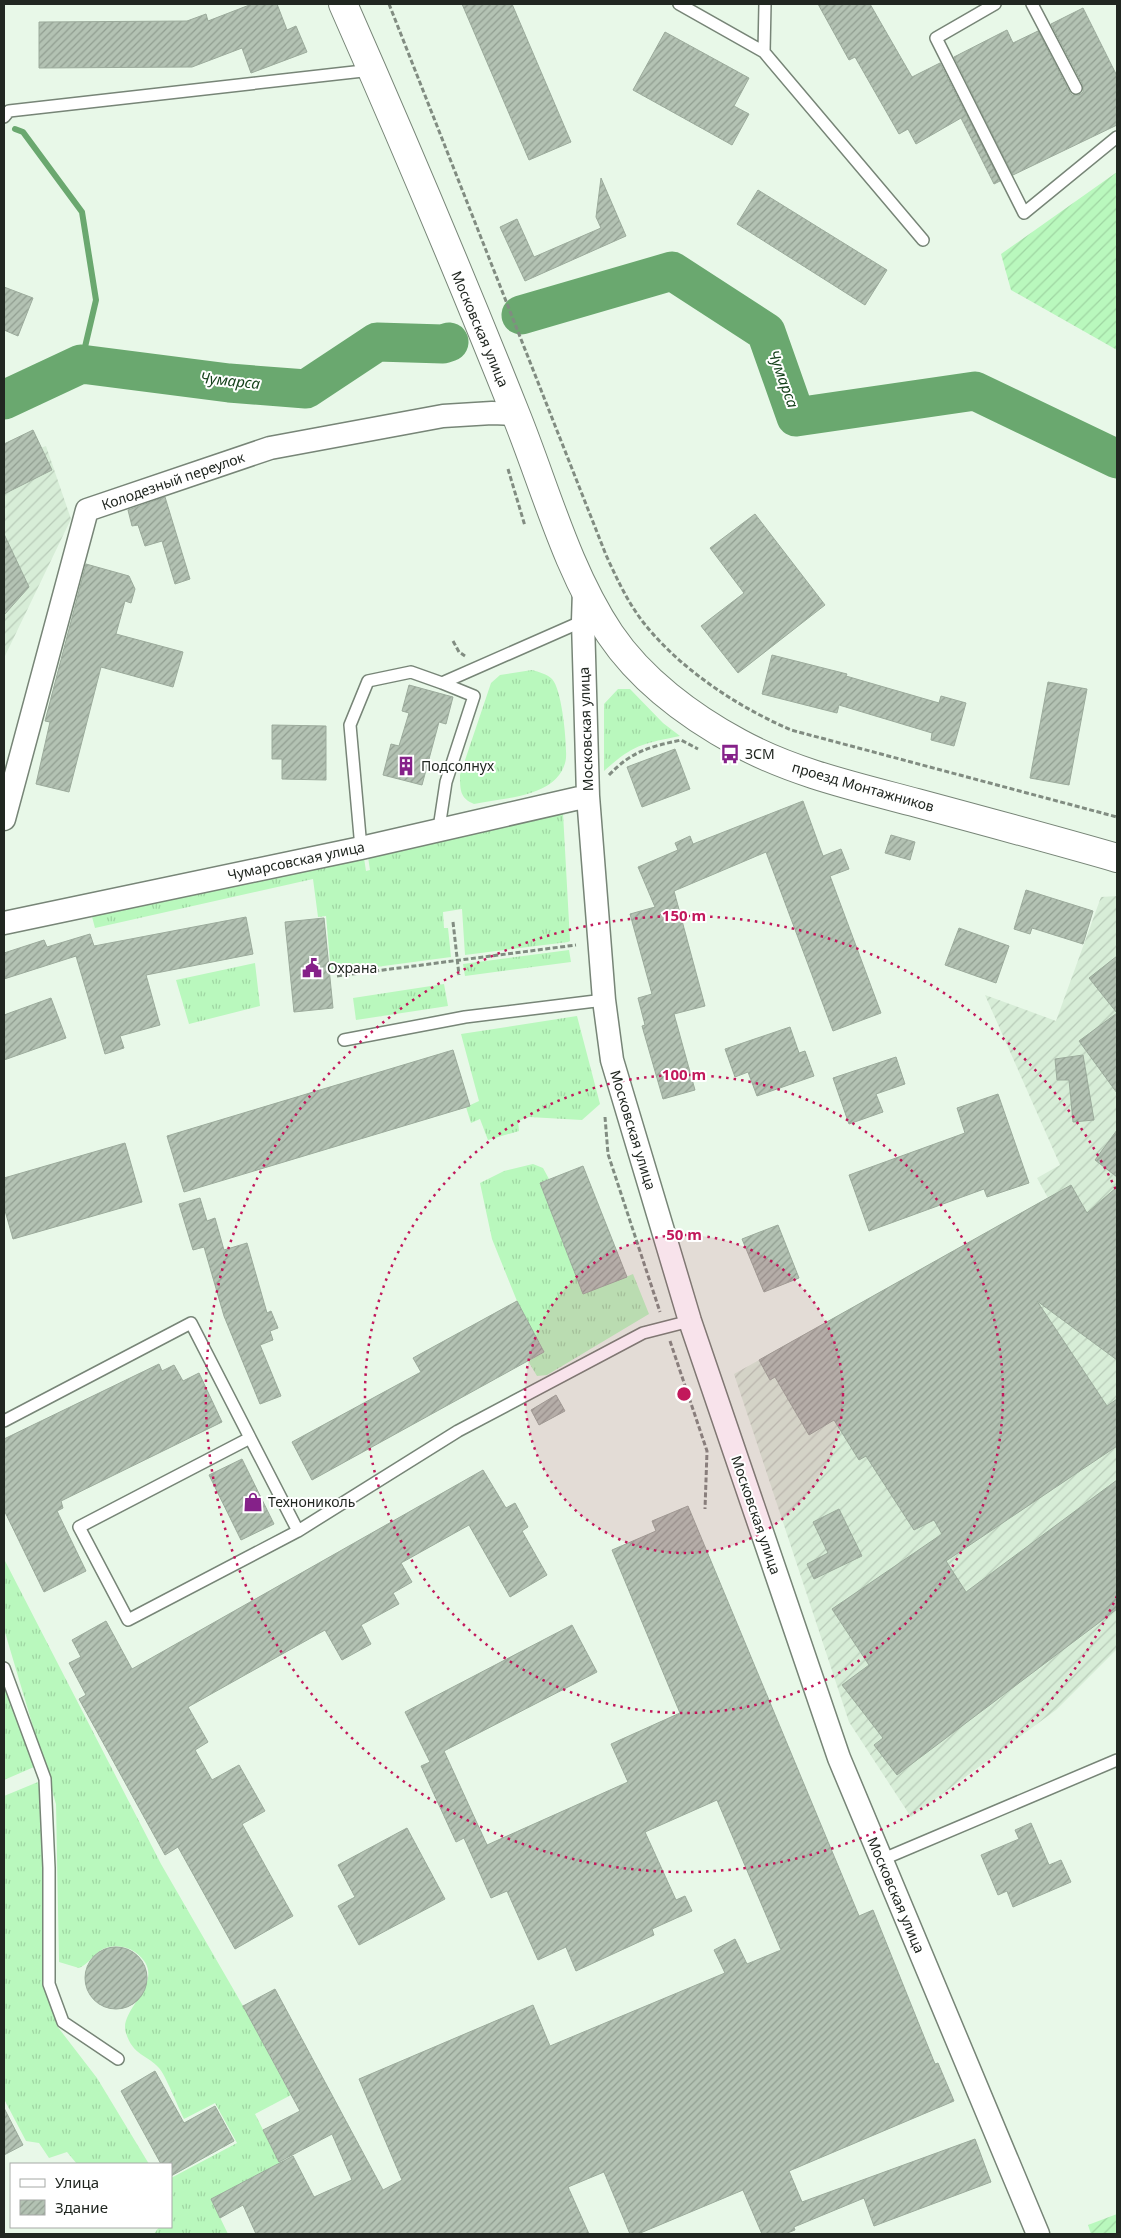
<svg xmlns="http://www.w3.org/2000/svg" width="1121" height="2238" viewBox="0 0 1121 2238" font-family="'Noto Sans',sans-serif">
<defs>
<pattern id="industrial-furrows" width="10" height="10" patternUnits="userSpaceOnUse" patternTransform="scale(1.25)"><rect width="10" height="10" fill="#d7edd7"/><path d="M-1 1l2-2M0 10L10 0M9 11l2-2" fill="none" stroke="#b8cbb8"/></pattern>
<pattern id="grass-tufts" width="24" height="20" patternUnits="userSpaceOnUse" patternTransform="scale(1.25)"><rect width="24" height="20" fill="#b9f8bd"/><path d="M3 7l-1-3M5 7V3M7 7l1-3M15 17l-1-3M17 17v-4M19 17l1-3" fill="none" stroke="#9fd5a2"/></pattern>
<pattern id="garden-furrows" width="10" height="10" patternUnits="userSpaceOnUse" patternTransform="scale(1.25)"><rect width="10" height="10" fill="#b9f8bd"/><path d="M-1 1l2-2M0 10L10 0M9 11l2-2" fill="none" stroke="#9fd5a2"/></pattern>
<pattern id="building-hatch" width="6" height="6" patternUnits="userSpaceOnUse" patternTransform="scale(1.25)"><rect width="6" height="6" fill="#b3c2b3"/><path d="M-1 1l2-2M0 6l6-6M5 7l2-2" fill="none" stroke="#919e91"/></pattern>
</defs>
<rect width="100%" height="100%" fill="#e8f8e8"/>
<path fill="url(#industrial-furrows)" d="M46 446 71 519 4 658V461Z
M1117 896V1649L1056 1710 911 1817 849 1722 734 1374 1048 1198 1037 1178 1060 1165 985 995 1056 1021 1101 897Z"/>
<path fill="url(#grass-tufts)" d="M532 670C539 672 547 674 552 679 562 689 567 743 566 758 565 768 559 777 551 783 531 798 497 799 474 804 460 798 460 790 460 775L491 683 500 675Z
M618 689H630L663 723 680 736C642 744 634 744 604 771V704Z
M563 813 570 941 568 942 465 955 462 909 443 912 444 928H448L451 957 331 973 326 916 318 917 313 879 95 928 91 913 364 858 366 871 370 870 368 857Z
M569 950 571 962 465 976 463 964Z
M255 963 260 1006 189 1024 176 980Z
M444 984 448 1006 356 1020 353 998Z
M577 1016 600 1104 582 1120 529 1117 518 1121 519 1131 488 1140 480 1119 471 1123 466 1107 479 1101 461 1034Z
M533 1164 543 1168 549 1179 540 1183 583 1294 633 1274 649 1314 547 1375 537 1376 528 1361 544 1352 517 1301 492 1239 480 1183 504 1171Z
M4 1559 161 1864 243 2006 291 2095 255 2114 280 2163 211 2199 228 2234H154L159 2227H171V2178L237 2143 215 2103 184 2119C179 2109 165 2074 159 2068 148 2055 133 2056 126 2033 117 2008 173 1980 135 1952 128 1947 118 1945 109 1947 95 1950 91 1963 79 1968L59 1962 56 1804 4 1629Z
M4 1666 34 1767 4 1780Z
M38 1782 44 1797 52 2000 57 2026 97 2078 149 2164H77L67 2152 49 2158 39 2143 26 2141 4 2099V1796Z"/>
<path fill="url(#garden-furrows)" d="M1117 172V350L1011 290 1001 254Z
M1117 2214V2234H1091L1088 2225Z"/>
<g fill="none" stroke-linecap="round" stroke-linejoin="round">
<path stroke="#6aa86f" stroke-width="6" d="M15 129 23 132 82 212 96 300 81 364"/>
<path stroke="#6aa86f" stroke-width="39" d="M521 315 672 271 766 332 796 417 975 391 1117 459
M4 400 81 364 229 383 306 389 377 342 443 344 449 342"/>
</g>
<path fill="url(#building-hatch)" stroke="#9cab9c" d="M252 4H277L287 30 296 26 307 52 251 73 242 48 192 67 39 68V22L187 21 206 14 208 21Z
M462 4H512L571 142 529 160Z
M818 4H870L912 77 940 63 1000 181 994 184 961 118 916 144 908 129 899 134 855 57 849 60Z
M1083 8 1117 76V125L1013 175 954 57 1007 30 1013 43 1038 31 1069 91 1072 95H1079L1083 92V85L1051 24Z
M665 32 749 78 734 106 749 114 732 145 633 90Z
M601 178 626 236 525 281 500 227 517 219 534 257 601 228 596 217Z
M758 190 887 270 865 305 737 224Z
M4 287 33 298 18 336 4 330Z
M33 430 52 470 4 494V444Z
M165 497 190 579 175 584 162 541 145 546 138 525 132 526 128 510Z
M755 514 825 605 738 673 701 626 744 593 710 548Z
M4 534 29 587 4 615Z
M86 564 129 576 135 589 131 603 125 601 116 634 183 652 173 687 101 667 69 792 36 784 50 722 45 721Z
M772 655 847 674 846 676 939 703 941 696 966 703 954 746 931 740 932 733 839 705 837 713 762 694Z
M1048 682 1087 689 1069 785 1030 778Z
M409 685 453 697 446 724 439 722 422 785 383 775 391 744 399 746 409 713 402 711Z
M272 725 326 726V780L282 779V759H272Z
M675 749 690 789 642 807 627 767Z
M803 801 823 856 841 849 849 869 830 876 881 1013 833 1031 766 852 674 891 705 1006 674 1014 695 1090 663 1099 642 1026 645 1025 638 998 652 994 630 914 655 907 638 867 678 850 675 843 690 836 693 844Z
M891 835 915 842 910 860 885 853Z
M1026 890 1093 911 1083 944 1032 928 1030 934 1014 929Z
M246 917 253 954 146 975 160 1025 120 1036 124 1048 105 1054 76 956 4 979V953L44 940 47 947 90 934 94 946Z
M324 918 333 1008 294 1012 285 922Z
M959 928 1009 946 996 983 945 965Z
M1117 956V1093L1079 1041 1117 1013 1089 978Z
M51 998 66 1038 4 1060V1015Z
M790 1027 799 1053 805 1051 814 1076 757 1096 748 1072 735 1077 725 1049Z
M453 1050 470 1106 184 1192 167 1136Z
M1083 1055 1094 1120 1073 1122 1069 1080H1057L1055 1059Z
M896 1057 905 1084 876 1094 883 1112 849 1124 833 1078Z
M998 1094 1029 1183 987 1197 984 1189 869 1231 849 1175 965 1133 957 1108Z
M1117 1130V1177L1095 1160Z
M125 1143 142 1202 13 1239 4 1207V1178Z
M583 1166 627 1277 583 1294 540 1183Z
M1071 1185 1087 1213 1117 1187V1360L1037 1301 1107 1406 1117 1399V1446L946 1561 966 1592 1117 1480V1609L897 1775 874 1745 883 1738 842 1685 869 1665 832 1609 942 1534 934 1520 914 1530 866 1456 859 1460 834 1420 809 1435 775 1377 770 1380 759 1360Z
M200 1198 207 1221 215 1218 224 1250 247 1243 267 1313 271 1311 278 1328 270 1331 273 1340 260 1345 281 1396 260 1404 224 1316 204 1247 193 1250 179 1204Z
M778 1225 799 1278 764 1292 742 1239Z
M517 1301 544 1352 312 1480 292 1442 421 1372 413 1358Z
M159 1364 162 1371 174 1365 183 1381 199 1373 222 1422 61 1501 63 1508 57 1511 86 1571 44 1592 4 1510V1439Z
M556 1395 565 1411 539 1425 531 1410Z
M242 1459 274 1524 241 1540 209 1475Z
M483 1470 506 1508 515 1503 528 1527 522 1531 547 1575 510 1597 469 1525 401 1563 412 1582 393 1593 399 1604 361 1625 371 1644 342 1660 325 1630 188 1707 208 1742 195 1750 212 1780 239 1765 265 1811 242 1824 293 1916 235 1949 178 1847 165 1855 79 1699 86 1695 69 1663 81 1657 72 1640 106 1621 132 1669Z
M688 1506 859 1916 873 1910 935 2064 938 2063 954 2101 789 2171 802 2202 975 2139 991 2182 874 2226 864 2198 794 2227 795 2230 785 2234H762L743 2190 638 2234H630L604 2172 568 2187 589 2234H256L243 2205 220 2218 211 2199 293 2156 314 2197 352 2180 332 2134 279 2162 263 2130 300 2111 243 2006 275 1989 383 2190 402 2180 359 2079 533 2005 550 2046 725 1973 714 1950 735 1939 747 1964 781 1950 717 1800 645 1832 676 1900 685 1896 692 1911 652 1929 654 1935 576 1971 566 1947 538 1960 507 1891 491 1898 464 1838 456 1842 421 1766 430 1762 405 1712 572 1625 597 1672 444 1751 487 1845 628 1782 611 1744 680 1713 612 1550 656 1531 652 1521Z
M839 1509 862 1556 814 1579 807 1564 828 1553 813 1522Z
M1031 1823 1049 1865 1061 1860 1071 1882 1013 1907 1007 1891 998 1895 981 1855 1019 1839 1015 1830Z
M407 1828 445 1899 359 1945 338 1906 355 1897 338 1865Z
M85 1978a31 31 0 1 1 62 0a31 31 0 1 1-62 0Z
M155 2071 184 2123 215 2106 234 2141 171 2176V2164H161L121 2091Z
M4 2108 23 2145 4 2155Z"/>
<g fill="none" stroke-linecap="round" stroke-linejoin="round">
<defs>
<path id="service" d="M679 4 764 52 765 4
M995 4 936 38 1024 213 1117 137
M1032 4 1076 88
M764 52 923 240
M4 117 9 111 372 70
M439 828 446 782 474 696 442 683
M361 848 350 725 368 681 411 672 442 683 583 621
M344 1040 465 1017 604 1000
M4 1421 191 1323 298 1531
M250 1438 79 1527 128 1620 298 1531 458 1431 643 1333 690 1321
M4 1668 45 1779 49 1868V1984L63 2022 118 2059
M881 1860 1117 1760"/>
<path id="minor" d="M584 590 583 621 588 796 604 1000 612 1060 690 1321 839 1758 1038 2234
M4 819 87 510 270 448 443 416 492 413 516 414
M4 923 361 848 588 796"/>
<path id="secondary" d="M343 4C403 140 461 277 516 415 545 487 567 570 610 634 641 680 691 717 739 743 794 773 857 787 917 803 984 821 1051 839 1117 858"/>
</defs>
<use href="#service" stroke="#778577" stroke-width="14"/>
<use href="#minor" stroke="#778577" stroke-width="25"/>
<use href="#secondary" stroke="#778577" stroke-width="30"/>
<path stroke="#818c81" stroke-width="3" stroke-dasharray="5 2.5" stroke-linecap="butt" d="M389 4 606 555C617 579 627 601 643 622 680 669 736 706 791 730L1117 817
M508 469 525 526
M453 641 459 652 465 656
M609 775C632 751 649 747 681 740L698 749
M453 922 459 975
M337 976 576 945
M605 1117 608 1154 660 1312
M670 1341 707 1451 705 1509"/>
<use href="#service" stroke="#fff" stroke-width="11"/>
<use href="#minor" stroke="#fff" stroke-width="22"/>
<use href="#secondary" stroke="#fff" stroke-width="28"/>
</g>
<circle cx="684" cy="1394" r="159" fill="#c2185b" fill-opacity=".12"/>
<g fill="none" stroke="#c2185b" stroke-width="2.5" stroke-dasharray="2.5 5">
<circle cx="684" cy="1394" r="159"/>
<circle cx="684" cy="1394" r="319"/>
<path d="M1117 1596A478 478 0 1 1 1117 1192"/>
</g>
<defs>
<symbol id="bus-bare" viewBox="-9 -9 18 18"><path d="M-5-6H5V4H4V6H2V4H-2V6H-4V4H-5ZM-3.5-4V0h7V-4ZM-3.5 1.2v1.5H-2V1.2ZM2 1.2v1.5H3.5V1.2Z" fill="#852189" stroke="#fff" stroke-width="2.5" paint-order="stroke"/></symbol>
<symbol id="building-bare" viewBox="-9 -9 18 18"><path d="M-4-6H4V6H1V3H-1V6H-4ZM-2.5-4.3h1.7v1.8h-1.7ZM.8-4.3h1.7v1.8H.8ZM-2.5-1h1.7V.8h-1.7ZM.8-1h1.7V.8H.8Z" fill="#852189" stroke="#fff" stroke-width="2.5" paint-order="stroke"/></symbol>
<symbol id="civic-bare" viewBox="-9 -9 18 18"><path d="M-.6-6.5H3V-4.5H.6V-3L4-1V1h2V6H-6V1h2V-1L-.6-3ZM-1.2 2.5V6h2.4V2.5Z" fill="#852189" stroke="#fff" stroke-width="2.5" paint-order="stroke"/></symbol>
<symbol id="shop-bare" viewBox="-9 -9 18 18"><path d="M-5-2.5h2.3a2.7 3.5 0 0 1 5.4 0H5L5.5 6h-11ZM-1.5-2.5h3a1.5 2.3 0 0 0-3 0Z" fill="#852189" stroke="#fff" stroke-width="2.5" paint-order="stroke"/></symbol>
</defs>
<g fill-rule="evenodd">
<use href="#bus-bare" x="716" y="740" width="28" height="28"/>
<use href="#building-bare" x="392" y="752" width="28" height="28"/>
<use href="#civic-bare" x="298" y="954" width="28" height="28"/>
<use href="#shop-bare" x="239" y="1488" width="28" height="28"/>
</g>
<g text-anchor="middle" stroke-width="4" stroke-linejoin="round" paint-order="stroke">
<g font-size="14" fill="#212721" stroke="#fff">
<text transform="translate(480 329) rotate(67)" y="5">Московская улица</text>
<text transform="translate(173 481) rotate(-19)" y="5">Колодезный переулок</text>
<text transform="translate(586 729) rotate(-92)" y="5">Московская улица</text>
<text transform="translate(863 787) rotate(16)" y="5">проезд Монтажников</text>
<text transform="translate(296 861) rotate(-12)" y="5">Чумарсовская улица</text>
<text transform="translate(633 1130) rotate(73)" y="5">Московская улица</text>
<text transform="translate(756 1515) rotate(71)" y="5">Московская улица</text>
<text transform="translate(896 1895) rotate(67)" y="5">Московская улица</text>
</g>
<g font-size="14" fill="#212721" stroke="#fff" text-anchor="start">
<text x="745" y="759">ЗСМ</text>
<text x="421" y="771">Подсолнух</text>
<text x="327" y="973">Охрана</text>
<text x="268" y="1507">Технониколь</text>
</g>
<g font-size="15" font-style="italic" fill="#16421c" stroke="#fff">
<text transform="translate(783 379) rotate(70)" y="5">Чумарса</text>
<text transform="translate(230 381) rotate(6)" y="5">Чумарса</text>
</g>
</g>
<circle cx="684" cy="1394" r="8" fill="#c2185b" stroke="#fff" stroke-width="2.5"/>
<g font-size="15" text-anchor="middle" font-weight="bold" fill="#c2185b" stroke="#fff" stroke-width="4" stroke-linejoin="round" paint-order="stroke">
<text x="684" y="921">150 m</text>
<text x="684" y="1080">100 m</text>
<text x="684" y="1240">50 m</text>
</g>
<rect width="1121" height="2238" fill="none" stroke="#212721" stroke-width="10"/>
<rect x="10" y="2163" width="162" height="65" fill="#ffffff" stroke="#a6a9a6"/>
<rect x="20" y="2179" width="25" height="8" fill="#ffffff" stroke="#a6a9a6"/>
<text x="55" y="2188" font-size="15" fill="#212721">Улица</text>
<rect x="20" y="2200" width="25" height="15" fill="url(#building-hatch)" stroke="#a6a9a6"/>
<text x="55" y="2213" font-size="15" fill="#212721">Здание</text>
</svg>
